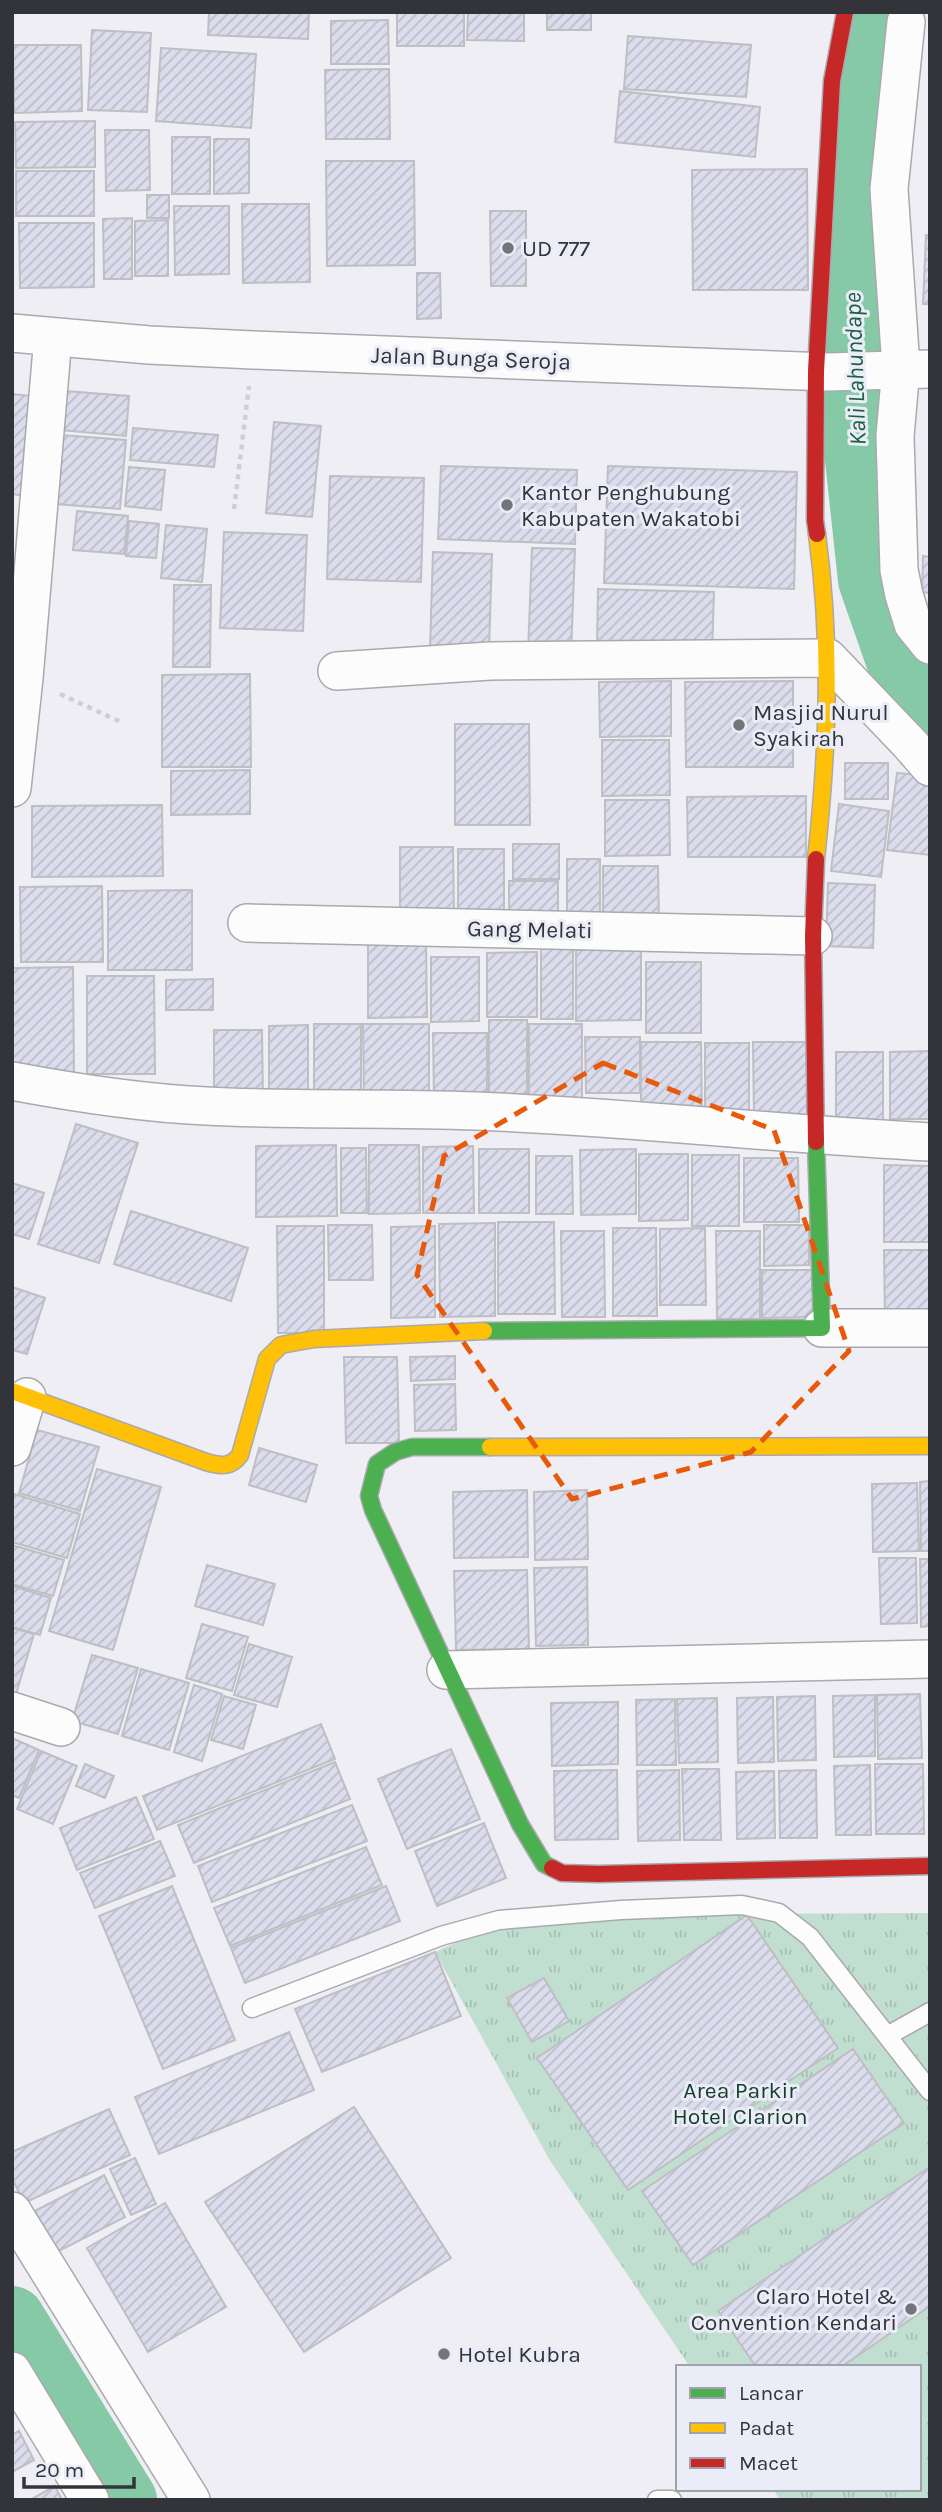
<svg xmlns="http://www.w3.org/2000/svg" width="942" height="2512" viewBox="0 0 942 2512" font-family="Karla,sans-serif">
<defs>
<pattern id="park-tufts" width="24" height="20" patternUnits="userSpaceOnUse" patternTransform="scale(1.75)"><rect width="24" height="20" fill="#c1dfd0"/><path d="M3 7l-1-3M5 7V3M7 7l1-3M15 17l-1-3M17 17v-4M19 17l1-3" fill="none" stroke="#a6c0b3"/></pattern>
<pattern id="building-hatch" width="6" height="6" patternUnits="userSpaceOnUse" patternTransform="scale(1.75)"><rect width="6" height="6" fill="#dbdcec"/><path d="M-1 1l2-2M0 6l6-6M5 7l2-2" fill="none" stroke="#bcbdcb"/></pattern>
</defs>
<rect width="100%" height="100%" fill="#eeeef4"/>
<path fill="url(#park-tufts)" d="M930 1913V2500H780L773 2489H919V2367H690L549 2159 435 1952 516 1915Z"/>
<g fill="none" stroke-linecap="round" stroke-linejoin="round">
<path stroke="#86c9a7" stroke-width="66" d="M871 12 858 119 851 254 855 431 871 580 901 666 930 713
M12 2319 124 2500"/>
</g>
<path fill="url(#building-hatch)" stroke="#bebec3" stroke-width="2" d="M209 12H309L308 39 208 35Z
M397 12H464V46H397Z
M468 12H524V41L467 40Z
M547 12H591V30H547Z
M388 20 389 64H331V21Z
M92 30 151 33 147 112 88 110Z
M628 36 751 45 746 97 624 89Z
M13 45H81L82 111 14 113Z
M161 48 256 54 251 128 156 121Z
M389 69 390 139H326L325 70Z
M620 91 760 107 755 157 615 142Z
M95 121V167L16 168 15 122Z
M105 130H149L150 190 106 191Z
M172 137H210V194H172Z
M214 139H249V193L214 194Z
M326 161H414L415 265 327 266Z
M807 169 808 290H693L692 170Z
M16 171H94V216H16Z
M147 195H169V218H147Z
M242 204H309L310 282 243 283Z
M174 206H229V274L175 275Z
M490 211H526V286H491Z
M132 218V279H104L103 219Z
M168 220V276H135V221Z
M19 223H94V287L20 288Z
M926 235H930V304H923Z
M417 273H440L441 318 417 319Z
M65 391 129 396 126 436 61 430Z
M12 394 40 397 26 496 12 494Z
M274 422 321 426 312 517 266 513Z
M133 428 218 435 214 467 130 460Z
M61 435 126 440 120 509 55 504Z
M441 466 577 470 575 544 438 539Z
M608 466 797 472 794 589 604 583Z
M129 467 165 470 161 510 125 506Z
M330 476 424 478 421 582 327 579Z
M77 511 128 516 124 554 73 550Z
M129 521 159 524 156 558 126 556Z
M166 525 207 529 202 582 161 578Z
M224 532 307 535 303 631 220 628Z
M532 548 575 549 571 654 528 653Z
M433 552 492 554 489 650 430 649Z
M923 556 930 557V593L922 592Z
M174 585H211L210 667H173Z
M598 589 714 592 712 654 597 650Z
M250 674 251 767H162V675Z
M671 681V736L600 737 599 682Z
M793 681V767H686L685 682Z
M455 724H529L530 825H455Z
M602 740H669L670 795 602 796Z
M845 763H888V799H845Z
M250 770V814L171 815V771Z
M897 773 930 776V855L887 850Z
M806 796V857H688L687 797Z
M605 800H669L670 855 605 856Z
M839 804 889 811 881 877 831 871Z
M162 805 163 876 32 877V806Z
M513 844H559V879H513Z
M400 847H453L454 916H400Z
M458 849H504V923H458Z
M567 859H600V925H567Z
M603 866H658L659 924 603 925Z
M509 881H558V925H509Z
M828 883 875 885 873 948 826 946Z
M102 886 103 962H21L20 887Z
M192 890V970H108V891Z
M368 942H426L427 1017 368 1018Z
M541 948H573V1019H541Z
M641 949V1020L576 1021V950Z
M537 952V1017H487V953Z
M431 957H479V1021L431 1022Z
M646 962H701V1033H646Z
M73 967 74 1076H12V968Z
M87 976H154L155 1074H87Z
M213 979V1010H166V980Z
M489 1020H527V1105H489Z
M314 1024H361V1103H314Z
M363 1024H429V1100H364Z
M529 1024H582V1106L529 1107Z
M308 1025V1098H269V1026Z
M214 1030H262L263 1100 214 1101Z
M433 1033H487V1098H434Z
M585 1037H640V1093H586Z
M641 1042H701L702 1114 641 1115Z
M753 1042H811L812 1118H754Z
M705 1043H749V1118L705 1119Z
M930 1051V1119H890V1052Z
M836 1052H883V1130H836Z
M76 1124 138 1143 99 1263 38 1244Z
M336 1145 337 1216 256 1217V1146Z
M369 1145H419L420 1213 369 1214Z
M473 1146 474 1213H423V1147Z
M341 1148H366L367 1213H341Z
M479 1149H529V1213H479Z
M636 1149V1214L581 1215 580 1150Z
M639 1154H688V1220L639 1221Z
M692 1155H739V1226H692Z
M536 1156H572L573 1214H536Z
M744 1158H798L799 1222H744Z
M884 1165 930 1166V1242H884Z
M12 1183 44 1193 29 1239 12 1234Z
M131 1211 248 1248 231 1301 114 1264Z
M498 1222H554L555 1314H498Z
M495 1223V1316L440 1317 439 1224Z
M328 1225H372L373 1280H329Z
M764 1225H809V1265L764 1266Z
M277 1226H324V1333H278Z
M435 1226V1317L391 1318V1227Z
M613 1228H656L657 1316H613Z
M705 1228 706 1305H660V1229Z
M561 1231H604L605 1317H562Z
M716 1231H760V1319H717Z
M884 1250H930V1320H885Z
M762 1270H816V1317L762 1318Z
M12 1287 45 1298 27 1354 12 1350Z
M455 1356V1379L411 1381 410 1357Z
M344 1357H397L399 1443H346Z
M455 1384 456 1430 415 1431 414 1385Z
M37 1430 99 1447 80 1511 19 1493Z
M259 1448 317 1465 306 1502 249 1485Z
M97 1469 161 1487 113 1650 49 1631Z
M930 1481V1551H921L920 1482Z
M917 1483 919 1551 873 1552 872 1484Z
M527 1490 528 1557 454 1558 453 1492Z
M587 1490 588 1559 535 1560 534 1492Z
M14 1494 80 1514 67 1558 12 1542V1501Z
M12 1545 64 1560 53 1596 12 1584Z
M879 1558H916L917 1623 881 1624Z
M920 1559H930V1626L921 1627Z
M207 1565 275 1584 263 1625 195 1606Z
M587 1567 588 1645 536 1646 534 1568Z
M527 1570 529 1649 456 1650 454 1571Z
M12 1586 51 1598 40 1635 12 1627Z
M202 1624 248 1637 232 1691 186 1678Z
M12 1628 34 1634 13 1704H12Z
M249 1644 292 1657 277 1707 234 1695Z
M92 1655 138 1668 118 1734 72 1721Z
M141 1669 189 1683 169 1750 122 1736Z
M194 1685 222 1694 202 1761 174 1752Z
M920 1694 922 1758 878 1759 877 1695Z
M875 1695V1756L834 1757 833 1696Z
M224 1696 256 1705 243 1749 211 1740Z
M815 1696 816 1760 778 1761 777 1697Z
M773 1697 774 1762 738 1763 737 1698Z
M717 1698 718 1762 679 1763 677 1699Z
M675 1699 676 1765H637L636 1700Z
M618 1702V1764L552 1766 551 1703Z
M321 1724 335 1759 157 1830 143 1796Z
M12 1738 39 1750 19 1798 12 1795Z
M451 1749 480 1819 407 1849 378 1779Z
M41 1751 77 1766 53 1824 17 1809Z
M335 1762 350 1799 194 1863 178 1825Z
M85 1764 114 1776 105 1798 76 1786Z
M875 1764H923L924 1834H876Z
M870 1765 871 1835H836L834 1766Z
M682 1769H719L721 1840H684Z
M617 1770 618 1839 555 1840 554 1771Z
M679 1770 680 1840 638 1841 637 1771Z
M816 1770 817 1838H780L779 1771Z
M774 1771 775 1838 737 1839 736 1772Z
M136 1797 154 1839 77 1870 60 1828Z
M352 1805 367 1841 212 1902 198 1866Z
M484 1823 506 1878 437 1906 415 1851Z
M160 1841 175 1876 95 1908 80 1873Z
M366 1847 382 1885 230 1946 214 1908Z
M172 1886 235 2040 163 2069 99 1916Z
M386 1886 400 1921 245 1983 231 1948Z
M747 1915 838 2048 628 2190 537 2058Z
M435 1952 461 2016 322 2072 295 2009Z
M544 1978 569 2021 532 2042 507 1998Z
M289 2032 314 2090 159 2154 135 2097Z
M853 2049 904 2123 693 2265 642 2191Z
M354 2107 451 2258 304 2352 205 2202Z
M109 2109 130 2155 24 2203 12 2178V2152Z
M135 2158 156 2204 131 2215 110 2169Z
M930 2167V2306L841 2367H756L718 2311Z
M104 2175 125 2217 57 2252 35 2211Z
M165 2203 226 2307 148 2352 87 2248Z
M19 2431 34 2460 12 2472V2435Z
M55 2486 62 2500H30Z"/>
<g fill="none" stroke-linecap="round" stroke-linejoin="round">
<defs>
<path id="lane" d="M252 2008 441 1936 499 1920 621 1910 742 1905 779 1913 810 1937 930 2091
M889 2035 930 2012
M657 2500H672"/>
<path id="street" d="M906 22 889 189 901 368 895 436 899 570 904 595 913 624 930 645
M12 333 149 345 253 350 828 372 930 369
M337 671 490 661 828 658 910 744 930 767
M12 788 24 678 53 337
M247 923 813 936
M12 1081C76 1093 141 1103 206 1106 296 1111 386 1107 476 1111 628 1117 778 1134 930 1142
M822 1328H930
M12 1447 27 1397
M446 1670 930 1659
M12 1711 61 1727
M12 2211 191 2500
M12 2371 90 2500"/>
<path id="fast" d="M484 1331 822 1328 816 1142
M490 1447H412L395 1452 377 1464 369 1496 373 1510 520 1824 544 1864 552 1868"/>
<path id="slow" d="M816 859C828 748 832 646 817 534
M12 1391 206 1462C220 1466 231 1468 240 1455L267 1359 281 1345 314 1339 484 1331
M490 1447 930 1446"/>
<path id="jam" d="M817 534 815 520 816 371 832 81 845 12
M816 1142 813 936 816 859
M552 1868 562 1873 598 1874 930 1866"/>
</defs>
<use href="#lane" stroke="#a9a9ae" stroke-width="21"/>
<use href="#street" stroke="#a9a9ae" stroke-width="40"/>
<use href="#fast" stroke="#a9a9ae" stroke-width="19"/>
<use href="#slow" stroke="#a9a9ae" stroke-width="19"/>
<use href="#jam" stroke="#a9a9ae" stroke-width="19"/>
<path stroke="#cfcfd2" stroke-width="4.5" stroke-dasharray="5 5" stroke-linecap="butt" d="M234 509 249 386
M60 694 121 722"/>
<use href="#lane" stroke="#fcfcfd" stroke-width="18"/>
<use href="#street" stroke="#fcfcfd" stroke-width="37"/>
<use href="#fast" stroke="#4caf50" stroke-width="16"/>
<use href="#slow" stroke="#ffc107" stroke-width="16"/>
<use href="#jam" stroke="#c62828" stroke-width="16"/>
</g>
<path fill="none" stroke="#e8590c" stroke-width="5" stroke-dasharray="14 9" stroke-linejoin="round" d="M603 1063 774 1130 849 1351 751 1452 572 1499 417 1275 444 1156Z"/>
<g fill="#74757a" stroke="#eaecf8" stroke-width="2.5">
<circle cx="508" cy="248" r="7"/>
<circle cx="507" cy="505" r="7"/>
<circle cx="739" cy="725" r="7"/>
<circle cx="911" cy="2309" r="7"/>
<circle cx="444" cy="2354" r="7"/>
</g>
<g text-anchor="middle" stroke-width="6" stroke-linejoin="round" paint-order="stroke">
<g font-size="23" fill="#333439" stroke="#eaecf8" text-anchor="start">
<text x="522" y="256">UD 777</text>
<text x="521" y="500">Kantor Penghubung<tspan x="521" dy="26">Kabupaten Wakatobi</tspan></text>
<text x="753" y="720">Masjid Nurul<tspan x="753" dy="26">Syakirah</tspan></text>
<text x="897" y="2304" text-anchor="end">Claro Hotel &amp;<tspan x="897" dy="26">Convention Kendari</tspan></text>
<text x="458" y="2362">Hotel Kubra</text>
</g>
<g font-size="23" fill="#333439" stroke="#eaecf8">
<text transform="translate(471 358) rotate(2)" y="8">Jalan Bunga Seroja</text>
<text transform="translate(530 929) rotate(1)" y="8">Gang Melati</text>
</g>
<g font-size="23" fill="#143d28" stroke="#eaecf8">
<text x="740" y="2098">Area Parkir<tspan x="740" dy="26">Hotel Clarion</tspan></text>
</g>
<g font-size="24" font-style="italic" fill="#1c6240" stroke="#eaecf8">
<text transform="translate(855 369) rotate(-92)" y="8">Kali Lahundape</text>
</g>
</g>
<rect width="942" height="2512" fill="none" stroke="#333439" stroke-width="28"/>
<rect x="676" y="2365" width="245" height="126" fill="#eaecf8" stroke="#a1a2ac" stroke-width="2"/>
<rect x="690" y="2388" width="35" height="10" fill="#4caf50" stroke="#a1a2ac" stroke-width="2"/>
<text x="739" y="2400" font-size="21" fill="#333439">Lancar</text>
<rect x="690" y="2423" width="35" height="10" fill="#ffc107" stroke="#a1a2ac" stroke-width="2"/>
<text x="739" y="2435" font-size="21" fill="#333439">Padat</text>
<rect x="690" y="2458" width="35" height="10" fill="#c62828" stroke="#a1a2ac" stroke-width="2"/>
<text x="739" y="2470" font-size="21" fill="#333439">Macet</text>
<path d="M24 2477v10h110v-10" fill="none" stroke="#333439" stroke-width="3.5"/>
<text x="35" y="2477" font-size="21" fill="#333439" stroke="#eaecf8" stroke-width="5" paint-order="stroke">20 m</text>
</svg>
